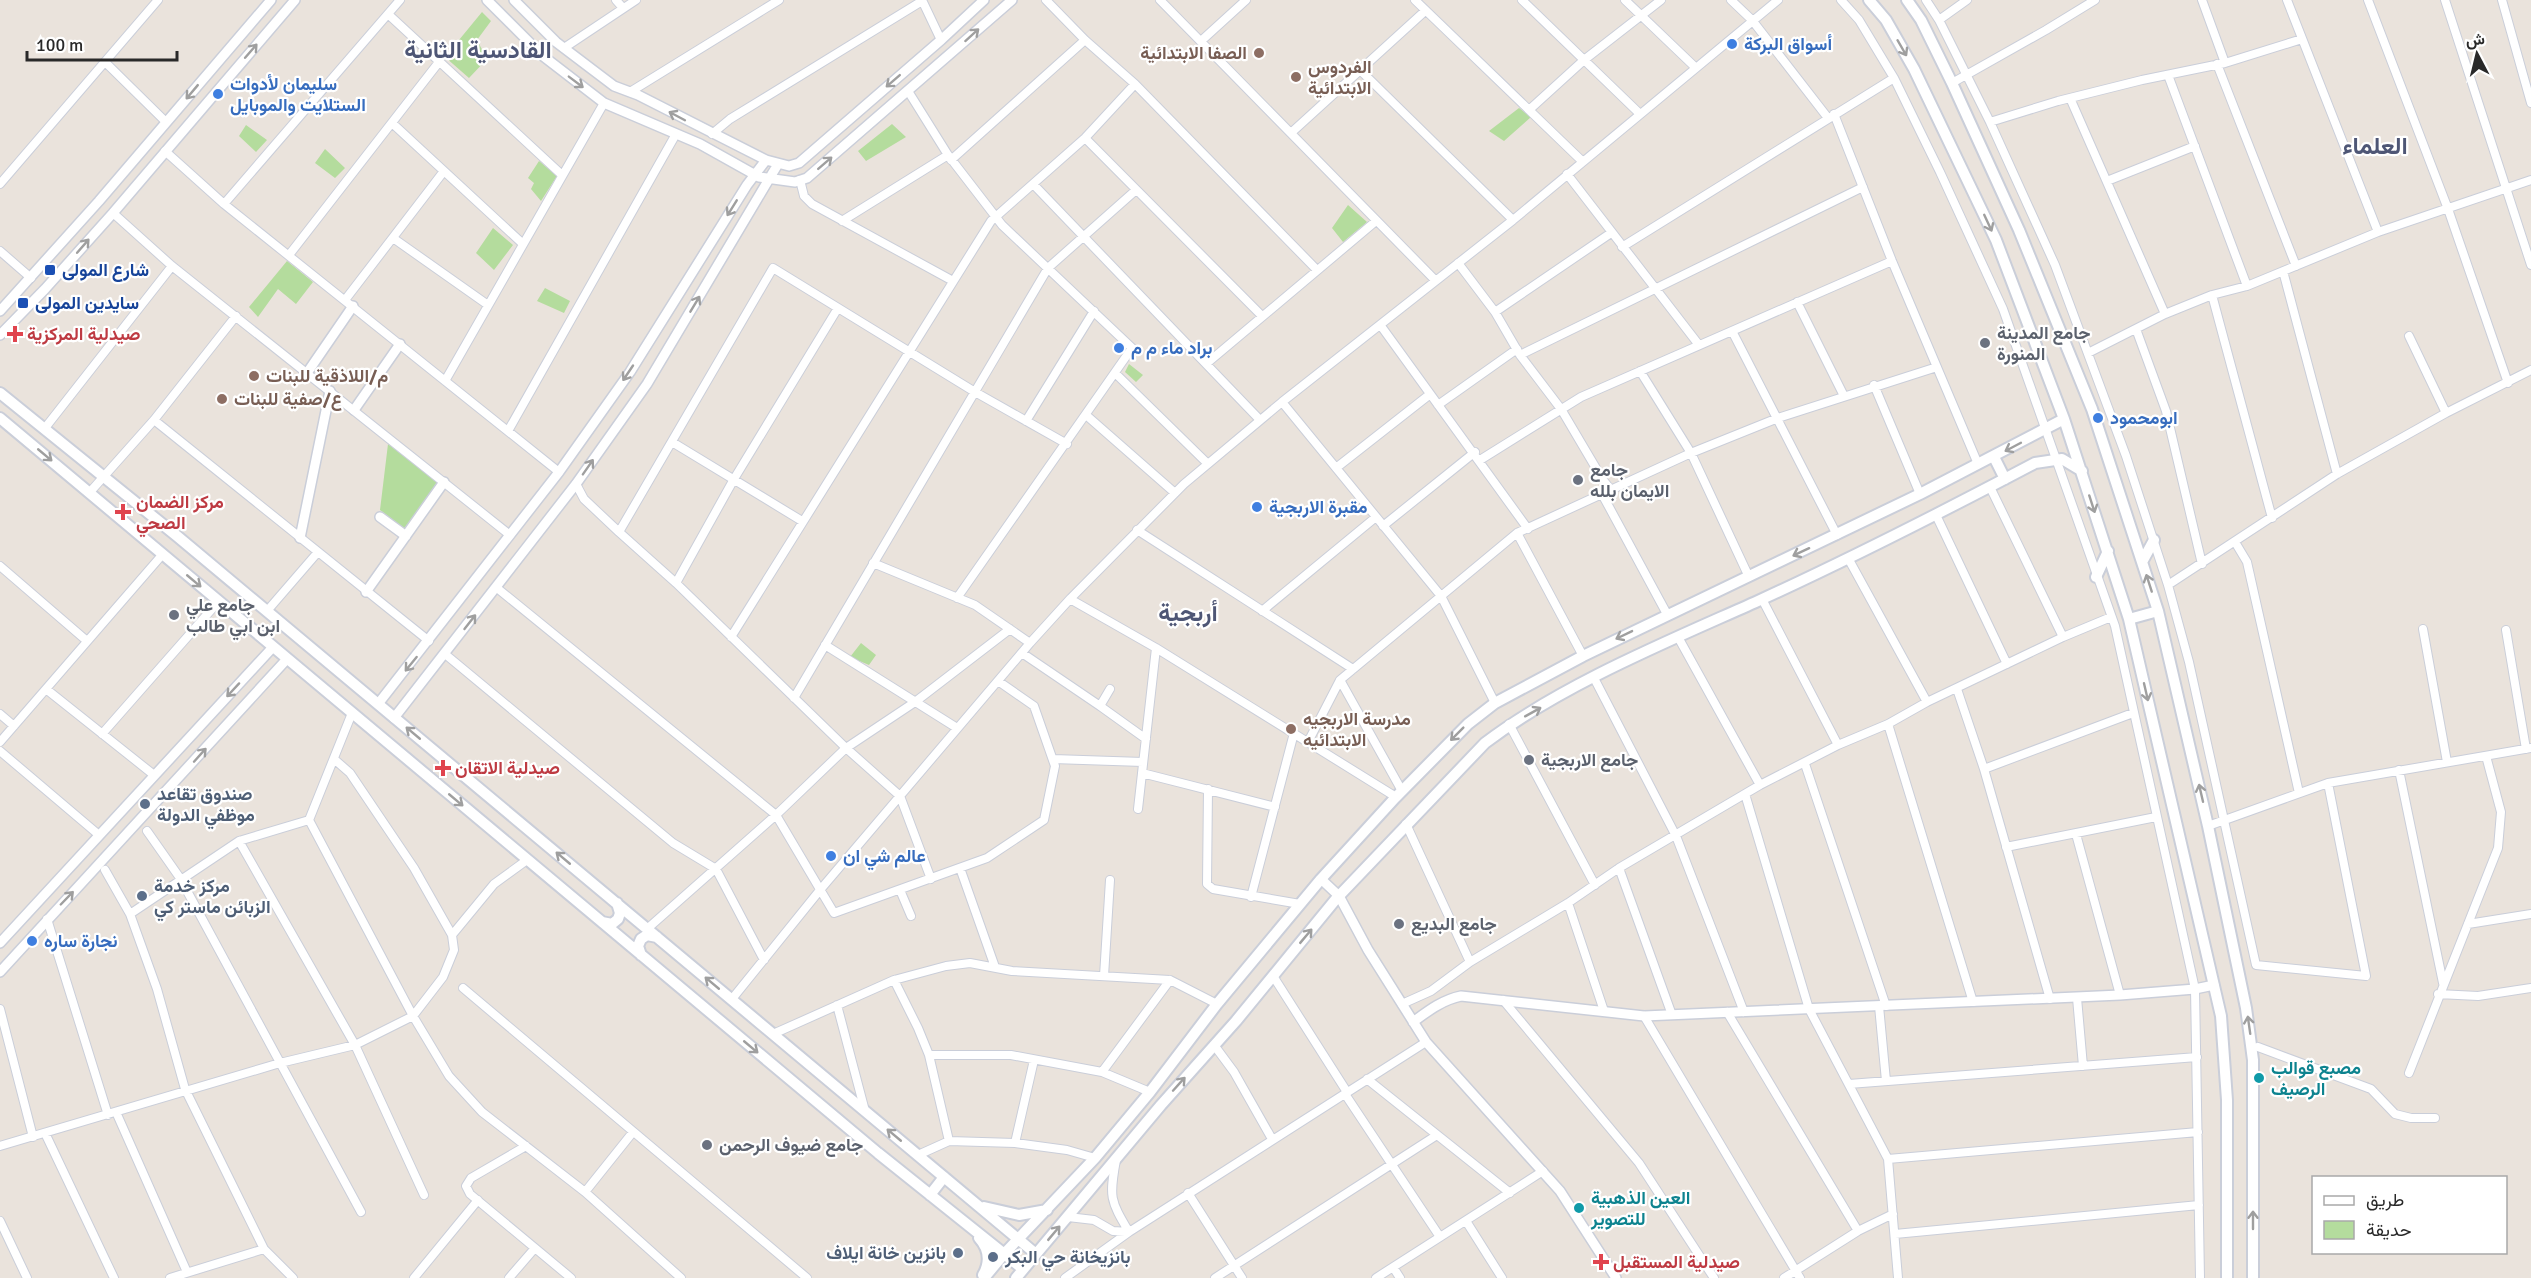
<svg xmlns="http://www.w3.org/2000/svg" width="2531" height="1278" viewBox="0 0 2531 1278" font-family="Signika,Vazirmatn,sans-serif">
<rect width="100%" height="100%" fill="#eae3dc"/>
<path fill="#b4dc9d" d="M482 12 491 21 477 40 487 59 469 78 445 57Z
M1519 108 1531 117 1504 141 1489 131Z
M892 124 906 137 866 161 858 151Z
M246 125 267 140 256 152 239 136Z
M325 149 345 168 335 178 315 163Z
M539 161 557 176 541 201 531 189 534 183 528 178Z
M1348 205 1367 222 1343 242 1332 228Z
M493 228 513 245 494 270 476 253Z
M287 261 313 282 296 304 278 289 258 317 249 307Z
M545 288 570 301 564 313 537 301Z
M1129 364 1143 375 1136 382 1125 372Z
M388 444 440 483 405 529 380 510Z
M861 643 876 655 869 665 850 657Z"/>
<g fill="none" stroke-linecap="round" stroke-linejoin="round">
<defs>
<path id="minor" d="M616 0 623 8
M922 0 941 40
M1046 0 1085 40 1135 84 1317 270
M1160 0 1435 280
M1415 0 1582 161
M1522 0 1640 114
M1625 0 1696 68
M1731 0 1752 20 1828 118
M1841 0 1859 20 1894 78 1940 172 2003 309 2115 626 2195 989 2200 1278
M1926 0 1939 20 1990 122 2055 265 2126 456 2168 585 2189 662 2256 965 2366 976 2328 783
M2202 0 2225 63
M2287 0 2378 232
M2368 0 2448 209 2508 383
M2445 0 2531 265
M2502 0 2531 103
M389 15 562 175
M1939 20 1967 0
M1201 41 1246 0
M564 48 636 0
M105 62 166 122
M2217 64 2296 266
M1361 71 1513 220
M2168 75 2247 286
M1952 83 2046 30 2095 0
M908 91 948 155 1002 225 1132 348 957 598
M630 92 779 0
M2070 98 2165 314
M1529 110 1584 60 1661 0
M1834 114 1892 261 1978 464
M1990 122 2058 101 2142 80 2225 63 2302 39
M392 123 523 244
M1292 132 1425 11
M712 134 730 119 922 1
M1085 138 1262 316
M165 151 224 204 559 472
M951 160 1085 40
M1567 174 1699 345
M800 180 804 196 812 204 953 281
M2107 181 2195 146
M0 184 158 0
M1034 185 1260 420
M224 204 400 0
M113 213 172 266 510 535
M842 221 948 155
M393 238 488 305
M1622 247 1894 78
M0 251 31 278
M289 255 439 62
M1458 263 1495 312 1520 355 1561 409 1603 480 1611 490
M2283 271 2337 474
M2212 295 2272 518
M345 300 444 171
M1797 302 1844 396
M1495 312 1611 233
M1381 326 1528 529
M2136 329 2166 411 2202 564
M1732 331 1837 535
M2409 336 2446 413
M2088 353 2165 314 2212 295 2247 286 2378 232 2531 180
M1520 355 1863 187
M1206 364 1376 221
M1640 371 1691 453 1749 577
M1115 373 1208 464
M445 381 604 103
M1874 385 1920 494
M1282 402 1441 596 1495 703
M1438 405 1517 349
M1086 415 1175 493
M154 420 429 641
M1026 421 1094 311
M45 428 172 266
M508 431 676 134
M672 442 802 521
M1480 460 1581 397 1892 261
M1336 468 1429 395
M576 484 584 499 619 532 676 583 846 748 900 796 931 879
M1990 487 2063 637
M90 492 154 420 236 316
M1602 494 1667 614
M1936 515 2007 664
M1383 526 1475 452
M1137 530 1353 669
M619 532 773 268 975 392 1067 444
M1517 533 1583 656
M2235 542 2247 562 2299 793
M1848 558 1927 702
M873 563 975 605 1030 643
M0 566 87 641
M676 583 734 479 838 308
M2168 585 2337 474 2446 413 2531 370
M497 588 776 815 834 913 987 858 1044 820 1055 766 1034 706 998 681
M1070 599 1156 648 1396 797
M1762 599 1838 745
M267 611 318 552
M1262 611 1376 517
M2423 629 2447 762
M2506 630 2526 749
M731 637 991 221 1085 138 1135 84
M1678 637 1760 785
M825 645 957 728
M1022 653 1100 706 1110 689
M445 654 673 843 716 869 764 960
M1594 678 1676 836 1744 1012
M1340 680 1402 791
M46 689 154 775
M1957 689 1984 769 2050 999
M794 698 1048 268 1136 190
M1100 706 1146 739
M0 714 14 726
M1509 724 1595 885
M1888 724 1973 1002
M102 734 218 602
M0 742 162 555
M1308 742 1340 680 1517 533 1691 453 1778 418 1937 367
M0 751 99 835
M1053 759 1143 762
M1805 764 1886 1006
M1984 769 2133 713
M2399 770 2443 983
M1142 773 1275 807
M1208 789 1207 884 1213 889 1300 904
M1745 794 1809 1009 1888 1159 1898 1278
M1138 809 1156 648
M309 820 413 1016 449 1076 482 1112 585 1192 681 1278
M1406 824 1470 962
M2208 826 2328 783 2531 748
M147 831 180 878 361 1212
M2076 834 2120 995
M239 841 355 1045 424 1195
M2006 847 2156 817
M960 868 995 967
M1619 868 1672 1015
M105 870 130 914 157 989 185 1089 264 1249 293 1278
M900 890 911 916
M1251 897 1294 733
M1568 903 1604 1011
M130 914 239 841 309 820 352 713
M47 919 108 1115
M2468 924 2531 914
M647 929 776 815 846 748 915 702 1010 629
M452 935 494 884 527 860
M1104 976 1110 880
M1273 976 1347 1092
M894 980 918 1028 929 1055 949 1141
M463 988 807 1278
M2438 994 2478 996 2531 988
M2077 998 2083 1066
M732 999 820 890 1030 643 1070 599 1184 484 1282 402 1513 220 1778 0
M1503 1000 1639 1163 1714 1278
M1402 1004 1431 991 1470 962 1568 903 1619 868 1760 785 1838 745 1888 724 1927 702 2063 637 2111 617
M837 1005 865 1111
M1879 1006 1886 1081
M0 1009 33 1137
M1727 1012 1858 1231
M1644 1016 1800 1278
M773 1034 894 980 946 966 970 963 1012 971 1170 980 1217 1004
M1214 1045 1234 1072 1272 1139
M2258 1047 2371 1089 2395 1114 2411 1118H2435
M929 1055H1011L1102 1072 1150 1092
M1102 1072 1170 980
M2409 1073 2498 848 2501 812 2486 756
M1367 1079 1510 1193
M1849 1084 2197 1057
M1345 1094 1440 1237
M116 1112 187 1272
M45 1133 114 1278
M1015 1143 1034 1060
M0 1146 280 1063 355 1045 413 1016 443 977 454 950 452 935 414 868 350 773 334 759
M526 1146 471 1178 466 1186 470 1194 571 1278
M918 1155 949 1141 1015 1143 1067 1150 1095 1158
M1888 1159 2198 1132
M585 1192 633 1132
M1188 1193 1242 1278
M1068 1217 1094 1220 1113 1231 1129 1232 1426 1042
M0 1221 27 1278
M1466 1221 1502 1278
M1895 1234 2199 1205
M1393 1267 1400 1278
M170 1278 264 1249
M414 1278 478 1200
M509 1278 535 1248
M1065 1278 1129 1232C1110 1200 1109 1197 1116 1160
M1215 1278 1437 1135
M1376 1278 1543 1171
M1784 1278 1858 1231 1893 1214"/>
<path id="tertiary" d="M487 0 543 56 604 103 700 144 759 177 795 182 807 178 1012 0
M514 0 556 42 614 86 638 95 766 160 789 166 799 163 941 40 984 0
M0 311 99 201 271 0
M0 335 45 289 113 213 295 0
M307 373 353 306
M354 410 400 344
M380 517 406 536
M300 538 330 391
M366 592 444 482
M378 704 559 472 630 372 747 185 766 160
M394 718 576 484 647 384 778 164
M1321 879 1339 896 1368 950 1426 1042 1560 1191 1616 1278
M0 943 273 647
M0 972 287 659
M1413 1022C1428 1011 1442 1000 1461 996L1644 1016 2120 995 2195 989 2214 985"/>
<path id="secondary" d="M1869 0 1886 20 1914 69 1996 240 2064 419 2129 619 2221 1016 2227 1100V1278
M1907 0 1921 20 1952 83 2019 230 2092 409 2158 611 2208 826 2246 1008 2253 1060V1278
M0 393 177 536 1036 1254
M0 418 878 1153 1023 1269
M1994 457 2005 479
M2142 562 2154 540
M2096 577 2108 551
M2129 619 2158 611
M602 922 612 924 618 919 620 913 617 903
M641 955 638 946 641 939 647 935 657 937
M930 1195 944 1177
M984 1207 1019 1215 1047 1210
M979 1238C989 1249 991 1261 983 1275
M984 1278 1004 1254 1095 1158 1150 1092 1217 1004 1321 879 1395 798 1468 724 1495 703 1583 656 1920 494 2064 419
M1016 1278 1161 1105 1236 1021 1336 899 1485 743C1563 684 1669 641 1758 601 1852 558 1944 511 2035 463L2062 459 2082 471"/>
</defs>
<use href="#minor" stroke="#caced9" stroke-width="10"/>
<use href="#tertiary" stroke="#caced9" stroke-width="12"/>
<use href="#secondary" stroke="#caced9" stroke-width="14"/>
<use href="#minor" stroke="#fff" stroke-width="8"/>
<use href="#tertiary" stroke="#fff" stroke-width="9"/>
<use href="#secondary" stroke="#fff" stroke-width="10"/>
</g>
<defs><path id="oneway-shaft" d="M-6 0H5M1.5-3L5.5 0L1.5 3" fill="none" stroke-width="1.6" stroke-linecap="round" stroke-linejoin="round" transform="scale(1.5)"/></defs>
<g stroke="#9f9f9f">
<use href="#oneway-shaft" transform="translate(972 35) rotate(-42)"/>
<use href="#oneway-shaft" transform="translate(1902 48) rotate(60)"/>
<use href="#oneway-shaft" transform="translate(251 51) rotate(-49)"/>
<use href="#oneway-shaft" transform="translate(893 81) rotate(139)"/>
<use href="#oneway-shaft" transform="translate(576 82) rotate(37)"/>
<use href="#oneway-shaft" transform="translate(192 92) rotate(130)"/>
<use href="#oneway-shaft" transform="translate(677 116) rotate(-152)"/>
<use href="#oneway-shaft" transform="translate(825 163) rotate(-41)"/>
<use href="#oneway-shaft" transform="translate(732 208) rotate(122)"/>
<use href="#oneway-shaft" transform="translate(1988 223) rotate(65)"/>
<use href="#oneway-shaft" transform="translate(83 246) rotate(-49)"/>
<use href="#oneway-shaft" transform="translate(695 304) rotate(-59)"/>
<use href="#oneway-shaft" transform="translate(628 373) rotate(124)"/>
<use href="#oneway-shaft" transform="translate(2013 447) rotate(152)"/>
<use href="#oneway-shaft" transform="translate(45 455) rotate(40)"/>
<use href="#oneway-shaft" transform="translate(588 467) rotate(-55)"/>
<use href="#oneway-shaft" transform="translate(2092 504) rotate(72)"/>
<use href="#oneway-shaft" transform="translate(1801 552) rotate(155)"/>
<use href="#oneway-shaft" transform="translate(194 581) rotate(40)"/>
<use href="#oneway-shaft" transform="translate(2149 583) rotate(-108)"/>
<use href="#oneway-shaft" transform="translate(470 622) rotate(-52)"/>
<use href="#oneway-shaft" transform="translate(1624 635) rotate(154)"/>
<use href="#oneway-shaft" transform="translate(411 664) rotate(129)"/>
<use href="#oneway-shaft" transform="translate(233 690) rotate(133)"/>
<use href="#oneway-shaft" transform="translate(2146 692) rotate(77)"/>
<use href="#oneway-shaft" transform="translate(1533 712) rotate(-29)"/>
<use href="#oneway-shaft" transform="translate(413 733) rotate(-140)"/>
<use href="#oneway-shaft" transform="translate(1457 734) rotate(135)"/>
<use href="#oneway-shaft" transform="translate(200 755) rotate(-48)"/>
<use href="#oneway-shaft" transform="translate(2201 793) rotate(-103)"/>
<use href="#oneway-shaft" transform="translate(456 800) rotate(40)"/>
<use href="#oneway-shaft" transform="translate(563 858) rotate(-140)"/>
<use href="#oneway-shaft" transform="translate(67 898) rotate(-46)"/>
<use href="#oneway-shaft" transform="translate(1306 936) rotate(-50)"/>
<use href="#oneway-shaft" transform="translate(712 983) rotate(-140)"/>
<use href="#oneway-shaft" transform="translate(2249 1025) rotate(-98)"/>
<use href="#oneway-shaft" transform="translate(751 1047) rotate(40)"/>
<use href="#oneway-shaft" transform="translate(1179 1084) rotate(-48)"/>
<use href="#oneway-shaft" transform="translate(894 1135) rotate(-140)"/>
<use href="#oneway-shaft" transform="translate(2253 1220) rotate(-90)"/>
<use href="#oneway-shaft" transform="translate(1054 1233) rotate(-50)"/>
</g>
<g fill="#3f7fe0" stroke="#fff" stroke-width="2">
<circle cx="1732" cy="44" r="6"/>
<circle cx="218" cy="94" r="6"/>
<circle cx="1119" cy="348" r="6"/>
<circle cx="2098" cy="418" r="6"/>
<circle cx="1257" cy="507" r="6"/>
<circle cx="831" cy="856" r="6"/>
<circle cx="32" cy="941" r="6"/>
</g>
<g fill="#8d6e63" stroke="#fff" stroke-width="2">
<circle cx="1259" cy="53" r="6"/>
<circle cx="1296" cy="77" r="6"/>
<circle cx="254" cy="376" r="6"/>
<circle cx="222" cy="399" r="6"/>
<circle cx="1291" cy="729" r="6"/>
</g>
<g fill="#1a4fb4" stroke="#fff" stroke-width="2">
<rect x="44" y="264" width="12" height="12" rx="3"/>
<rect x="17" y="297" width="12" height="12" rx="3"/>
</g>
<g fill="#e0444e" stroke="#fff" stroke-width="2">
<path d="M12 325h6v6h6v6h-6v6h-6v-6h-6v-6h6z"/>
<path d="M120 503h6v6h6v6h-6v6h-6v-6h-6v-6h6z"/>
<path d="M440 759h6v6h6v6h-6v6h-6v-6h-6v-6h6z"/>
<path d="M1598 1253h6v6h6v6h-6v6h-6v-6h-6v-6h6z"/>
</g>
<g fill="#6b7280" stroke="#fff" stroke-width="2">
<circle cx="1985" cy="343" r="6"/>
<circle cx="1578" cy="480" r="6"/>
<circle cx="174" cy="615" r="6"/>
<circle cx="1529" cy="760" r="6"/>
<circle cx="1399" cy="924" r="6"/>
<circle cx="707" cy="1145" r="6"/>
</g>
<g fill="#5c6f8a" stroke="#fff" stroke-width="2">
<circle cx="145" cy="804" r="6"/>
<circle cx="142" cy="896" r="6"/>
<circle cx="958" cy="1253" r="6"/>
<circle cx="993" cy="1257" r="6"/>
</g>
<g fill="#0f9aa8" stroke="#fff" stroke-width="2">
<circle cx="2259" cy="1078" r="6"/>
<circle cx="1579" cy="1208" r="6"/>
</g>
<g text-anchor="middle" stroke-width="4.5" stroke-linejoin="round" paint-order="stroke">
<g font-size="18" font-weight="bold" fill="#366cbe" stroke="#fff" text-anchor="start">
<text x="1744" y="50">أسواق البركة</text>
<text x="230" y="90">سليمان لأدوات<tspan x="230" dy="21">الستلايت والموبايل</tspan></text>
<text x="1131" y="354">براد ماء م م</text>
<text x="2110" y="424">ابومحمود</text>
<text x="1269" y="513">مقبرة الاربجية</text>
<text x="843" y="862">عالم شي ان</text>
<text x="44" y="947">نجارة ساره</text>
</g>
<g font-size="18" font-weight="bold" fill="#785e54" stroke="#fff" text-anchor="start">
<text x="1247" y="59" text-anchor="end">الصفا الابتدائية</text>
<text x="1308" y="73">الفردوس<tspan x="1308" dy="21">الابتدائية</tspan></text>
<text x="266" y="382">م/اللاذقية للبنات</text>
<text x="234" y="405">ع/صفية للبنات</text>
<text x="1303" y="725">مدرسة الاربجيه<tspan x="1303" dy="21">الابتدائيه</tspan></text>
</g>
<g font-size="18" font-weight="bold" fill="#164399" stroke="#fff" text-anchor="start">
<text x="62" y="276">شارع المولى</text>
<text x="35" y="309">سايدين المولى</text>
</g>
<g font-size="18" font-weight="bold" fill="#5b616d" stroke="#fff" text-anchor="start">
<text x="1997" y="339">جامع المدينة<tspan x="1997" dy="21">المنورة</tspan></text>
<text x="1590" y="476">جامع<tspan x="1590" dy="21">الايمان بلله</tspan></text>
<text x="186" y="611">جامع علي<tspan x="186" dy="21">ابن ابي طالب</tspan></text>
<text x="1541" y="766">جامع الاربجية</text>
<text x="1411" y="930">جامع البديع</text>
<text x="719" y="1151">جامع ضيوف الرحمن</text>
</g>
<g font-size="18" font-weight="bold" fill="#be3a42" stroke="#fff" text-anchor="start">
<text x="27" y="340">صيدلية المركزية</text>
<text x="136" y="508">مركز الضمان<tspan x="136" dy="21">الصحي</tspan></text>
<text x="455" y="774">صيدلية الاتقان</text>
<text x="1613" y="1268">صيدلية المستقبل</text>
</g>
<g font-size="18" font-weight="bold" fill="#4e5e75" stroke="#fff" text-anchor="start">
<text x="157" y="800">صندوق تقاعد<tspan x="157" dy="21">موظفي الدولة</tspan></text>
<text x="154" y="892">مركز خدمة<tspan x="154" dy="21">الزبائن ماستر كي</tspan></text>
<text x="946" y="1259" text-anchor="end">بانزين خانة ايلاف</text>
<text x="1005" y="1263">بانزيخانة حي البكر</text>
</g>
<g font-size="18" font-weight="bold" fill="#0d838f" stroke="#fff" text-anchor="start">
<text x="2271" y="1074">مصبع قوالب<tspan x="2271" dy="21">الرصيف</tspan></text>
<text x="1591" y="1204">العين الذهبية<tspan x="1591" dy="21">للتصوير</tspan></text>
</g>
<g font-size="24" font-weight="bold" fill="#4e5675" stroke="#fff">
<text x="478" y="58">القادسية الثانية</text>
<text x="2375" y="154">العلماء</text>
<text x="1188" y="621">أربجية</text>
</g>
</g>
<rect x="2312" y="1176" width="195" height="78" fill="#ffffff" stroke="#a9a9a9" stroke-width="1.5"/>
<rect x="2324" y="1196" width="30" height="9" fill="#ffffff" stroke="#a9a9a9" stroke-width="1.5"/>
<text x="2366" y="1206" font-size="18" fill="#292929">طريق</text>
<rect x="2324" y="1221" width="30" height="18" fill="#b4dc9d" stroke="#a9a9a9" stroke-width="1.5"/>
<text x="2366" y="1236" font-size="18" fill="#292929">حديقة</text>
<g transform="translate(2477 54) rotate(353)" stroke="#ffffff" stroke-width="4.5" paint-order="stroke">
<path d="M0-4.5L10 22L0 15L-10 22Z" fill="#292929"/>
<text y="-9" font-size="16" font-weight="bold" text-anchor="middle" fill="#292929">ش</text>
</g>
<path d="M27 51v9h150v-9" fill="none" stroke="#292929" stroke-width="3"/>
<text x="36" y="51" font-size="18" fill="#292929" stroke="#ffffff" stroke-width="4.5" paint-order="stroke">100 m</text>
</svg>
